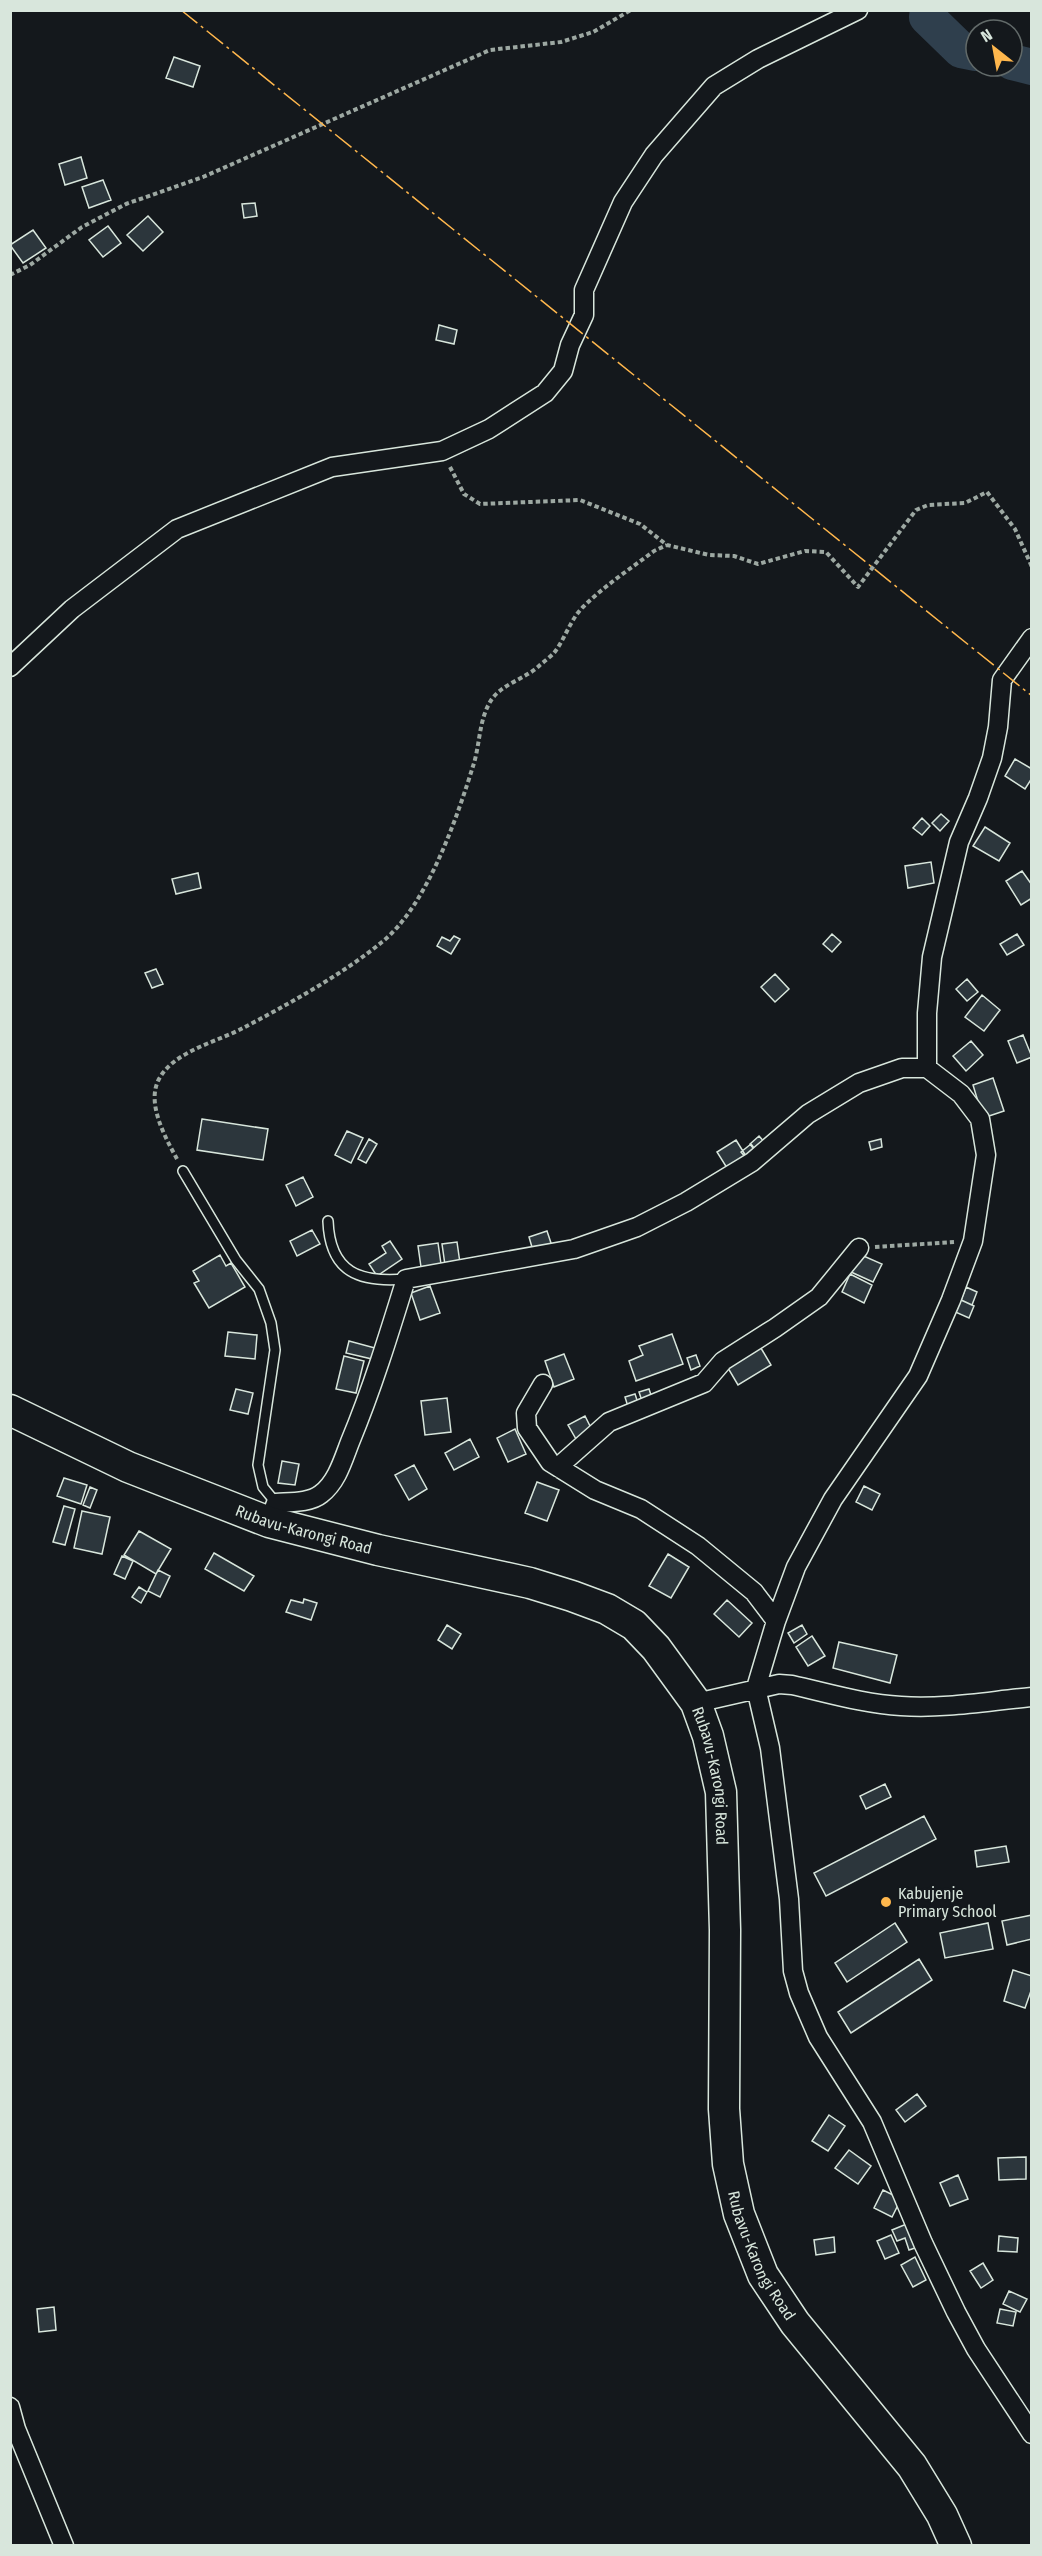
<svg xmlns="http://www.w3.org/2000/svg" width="1042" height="2556" viewBox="0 0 1042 2556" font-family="'Fira Sans Condensed',sans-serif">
<rect width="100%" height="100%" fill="#14181c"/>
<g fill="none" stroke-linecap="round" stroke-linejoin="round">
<path stroke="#2f3f4d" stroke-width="36" d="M928 10 927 17 961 50 976 53
M1012 62 1032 67"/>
</g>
<path fill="#2c363c" stroke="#d8e6dc" stroke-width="1.5" d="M174 57 200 66 193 87 166 78Z
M81 157 87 178 65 185 59 164Z
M103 180 111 200 89 208 82 187Z
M255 203 257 216 244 218 242 204Z
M148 216 163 232 143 251 127 235Z
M108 226 121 243 103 257 89 240Z
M33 230 46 248 23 263 10 245Z
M439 325 457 330 454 344 436 340Z
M1015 759 1032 769V778L1025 789 1005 776Z
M941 814 949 821 940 831 932 823Z
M922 818 930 826 922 835 913 828Z
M985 827 1010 843 999 861 973 846Z
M931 862 934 883 908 888 905 866Z
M1022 871 1032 885V898L1021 905 1006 881Z
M198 873 201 888 176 894 172 879Z
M832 934 841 942 832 952 823 944Z
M1017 934 1024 945 1007 955 1000 944Z
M454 936 460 939 451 954 437 946 442 937 450 941Z
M156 969 163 984 152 988 145 973Z
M775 974 789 989 775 1002 761 987Z
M967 979 978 992 967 1001 956 989Z
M982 995 1000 1010 984 1031 965 1017Z
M1023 1035 1032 1057 1017 1063 1008 1041Z
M971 1041 983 1055 966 1071 953 1056Z
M993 1078 1004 1111 983 1118 973 1085Z
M202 1119 268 1129 263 1160 197 1150Z
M347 1131 363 1138 351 1163 335 1155Z
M759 1136 766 1144 756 1152 750 1144Z
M369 1139 377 1144 366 1163 358 1159Z
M881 1139 882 1147 871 1150 869 1142Z
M736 1140 746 1156 727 1168 717 1152Z
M751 1144 757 1152 748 1160 741 1152Z
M303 1177 313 1197 296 1206 286 1185Z
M312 1230 320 1244 297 1256 290 1241Z
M547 1231 553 1249 534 1254 529 1237Z
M390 1241 402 1259 377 1276 369 1264 386 1253 382 1246Z
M457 1242 460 1263 445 1265 442 1244Z
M438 1243 441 1264 421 1267 418 1246Z
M859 1254 882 1264 873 1282 851 1272Z
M220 1255 226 1266 231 1263 245 1287 209 1308 194 1283 199 1281 193 1271Z
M850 1274 872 1285 864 1303 842 1292Z
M430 1286 440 1313 420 1320 411 1293Z
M966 1287 977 1292 972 1305 961 1300Z
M959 1299 974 1306 969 1318 953 1311Z
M228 1332 257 1335 255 1359 225 1356Z
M672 1334 683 1364 636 1381 629 1361 643 1355 639 1346Z
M349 1341 375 1348 372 1359 346 1353Z
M758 1343 771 1365 738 1385 725 1363Z
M564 1354 574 1379 554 1387 545 1361Z
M696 1355 700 1366 691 1370 687 1358Z
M344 1356 364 1361 356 1393 336 1389Z
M236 1389 253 1393 248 1414 230 1410Z
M649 1389 653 1401 643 1404 639 1392Z
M635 1394 639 1406 629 1410 625 1397Z
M447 1398 451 1432 425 1435 421 1401Z
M585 1416 592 1430 576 1439 568 1425Z
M515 1429 526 1454 508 1462 497 1438Z
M470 1439 479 1457 454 1470 445 1453Z
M282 1461 299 1464 295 1485 278 1483Z
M414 1465 427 1489 409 1500 395 1475Z
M64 1478 87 1485 81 1504 57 1496Z
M537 1482 559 1490 547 1521 525 1513Z
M864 1486 880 1494 872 1510 856 1502Z
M90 1487 97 1490 90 1508 83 1505Z
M64 1506 75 1509 65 1545 53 1542Z
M82 1511 110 1517 102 1554 74 1548Z
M139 1531 171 1549 156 1574 124 1555Z
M214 1553 254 1576 244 1591 205 1569Z
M668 1554 689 1567 671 1598 649 1586Z
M122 1556 133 1561 125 1579 114 1574Z
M158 1570 170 1576 160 1597 148 1591Z
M139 1587 147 1592 141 1603 132 1597Z
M304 1599 317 1603 311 1620 286 1612 291 1600 303 1603Z
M727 1600 752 1623 739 1637 714 1614Z
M447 1625 461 1634 452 1649 438 1640Z
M802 1625 807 1634 794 1643 788 1633Z
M812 1636 825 1656 808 1666 796 1647Z
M839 1642 897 1655 890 1683 833 1668Z
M885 1784 891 1797 866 1809 860 1796Z
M924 1816 936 1839 826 1896 814 1873Z
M1006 1846 1009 1862 977 1867 975 1851Z
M1032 1915V1939L1007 1945 1002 1921Z
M895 1923 907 1942 847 1982 835 1963Z
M988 1923 993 1949 945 1958 940 1933Z
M919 1959 932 1980 851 2033 838 2012Z
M1013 1970 1032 1976V1988L1025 2008 1004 2001Z
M917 2094 926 2106 905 2122 896 2110Z
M829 2115 845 2126 828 2151 812 2141Z
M849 2150 871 2166 858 2184 835 2168Z
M1026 2157V2179L999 2180 998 2158Z
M958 2175 968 2199 950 2206 940 2183Z
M883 2190 901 2199 892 2217 874 2208Z
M909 2223 918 2247 909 2250 905 2238 897 2241 892 2230Z
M891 2235 899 2253 885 2259 877 2241Z
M999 2236 1018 2238 1017 2252 998 2251Z
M834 2237 835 2252 816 2255 814 2240Z
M915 2257 926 2280 913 2287 901 2265Z
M983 2263 993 2280 981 2288 970 2271Z
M1009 2291 1027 2299 1020 2312 1003 2304Z
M54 2307 56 2330 39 2332 37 2309Z
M1000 2309 1016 2312 1013 2326 997 2323Z"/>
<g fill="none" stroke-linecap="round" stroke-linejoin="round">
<defs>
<path id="service" d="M183 1171 236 1260 259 1289 271 1323 275 1350 258 1465 263 1487 276 1503
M328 1221C330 1273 360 1283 406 1279"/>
<path id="minor" d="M1032 638 1002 680 998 727 992 758 978 798 959 842 932 957 927 1013V1068L961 1094 980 1119 986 1155 973 1241 951 1300 918 1376 833 1499 796 1567 776 1621 756 1688 770 1748 789 1899 793 1971 799 1993 818 2037 872 2122 923 2243 956 2312 976 2349 1032 2434
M10 667 72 609 177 529 332 467 442 451 489 429 545 393 563 371 570 345 584 315V290L623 202 654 155 714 86 758 59 858 10
M543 1384 526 1413 527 1428 550 1462 595 1490 641 1509 698 1546 754 1592 776 1621
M558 1467 609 1422 704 1383 723 1361 775 1328 819 1297 859 1248
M269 1522 276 1503C290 1502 310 1503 321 1494 337 1482 343 1460 350 1442 372 1389 389 1334 406 1279L574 1249 637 1227 686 1202 752 1162 808 1114 859 1083 902 1068H927
M696 1703 779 1684 792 1685C828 1693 864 1704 901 1706 945 1709 988 1701 1032 1697
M10 2407 16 2429 64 2546"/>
<g id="trunk">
<path id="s1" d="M10 1410 128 1467 269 1522 378 1550 530 1583 572 1596 607 1609 634 1625 656 1648 696 1703 708 1736 721 1792 725 1930 724 2109 728 2164 739 2214 763 2275 795 2323 912 2466 942 2515 956 2546"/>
</g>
</defs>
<use href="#service" stroke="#d8e6dc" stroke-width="12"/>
<use href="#minor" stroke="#d8e6dc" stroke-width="21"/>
<use href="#trunk" stroke="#d8e6dc" stroke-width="33"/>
<path stroke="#9da8a2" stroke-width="4" stroke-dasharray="4.5 3" stroke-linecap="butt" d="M10 275 30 265 82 227 126 204 203 177 490 50 561 42 593 32 631 10
M450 467 464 494 480 504 580 500 640 524 667 545 709 555 734 556 758 564 805 551 826 552 858 587 916 510 928 505 965 503 987 492 1015 529 1032 567
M177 1159C165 1137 146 1103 159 1079 174 1051 217 1042 243 1028 287 1005 343 974 382 942 427 906 457 818 474 763 480 743 479 721 490 702 500 684 526 679 540 665 545 661 550 657 554 653 565 639 570 620 583 607 604 586 630 569 654 551L667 545
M875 1247 954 1242"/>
<use href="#service" stroke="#14181c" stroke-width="9"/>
<use href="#minor" stroke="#14181c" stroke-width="18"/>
<use href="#trunk" stroke="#14181c" stroke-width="30"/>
<path stroke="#ffb74d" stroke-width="1.5" stroke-dasharray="21 4.5 3 4.5" stroke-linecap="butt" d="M181 10 1032 696"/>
</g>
<circle fill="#ffb74d" stroke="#14181c" stroke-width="2" cx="886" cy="1902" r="6"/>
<g text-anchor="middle" stroke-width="4.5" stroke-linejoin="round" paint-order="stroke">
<g font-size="16" fill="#d8e6dc" stroke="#14181c">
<text dy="6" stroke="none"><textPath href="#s1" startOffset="318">Rubavu-Karongi Road</textPath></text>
<text dy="6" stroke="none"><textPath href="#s1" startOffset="838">Rubavu-Karongi Road</textPath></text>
<text dy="6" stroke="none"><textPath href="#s1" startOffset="1326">Rubavu-Karongi Road</textPath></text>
</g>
<g font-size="16" fill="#d8e6dc" stroke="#14181c" text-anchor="start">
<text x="898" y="1899">Kabujenje<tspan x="898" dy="18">Primary School</tspan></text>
</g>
</g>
<rect width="1042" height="2556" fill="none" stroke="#d8e6dc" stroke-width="24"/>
<g transform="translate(994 48) rotate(329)"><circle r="28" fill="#14181c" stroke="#626a69" stroke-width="1.5"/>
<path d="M0-4.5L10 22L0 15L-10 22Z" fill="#ffb74d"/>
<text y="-9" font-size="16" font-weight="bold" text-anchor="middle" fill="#d8e6dc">N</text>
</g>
</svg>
